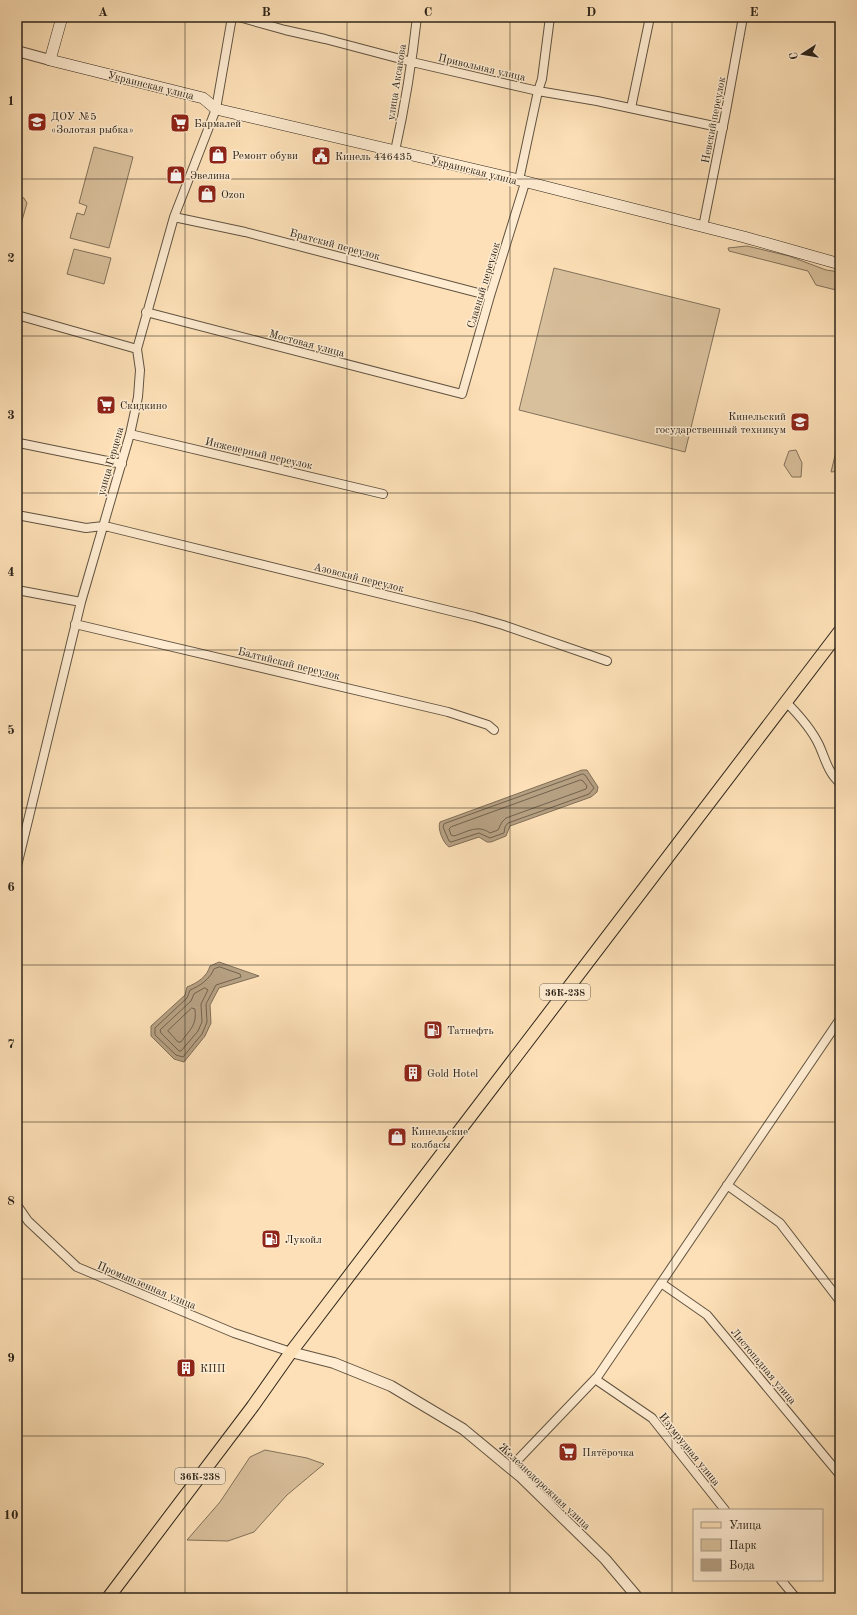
<svg xmlns="http://www.w3.org/2000/svg" width="857" height="1615" viewBox="0 0 857 1615" font-family="'Old Standard TT',serif">
<rect width="100%" height="100%" fill="#fde0b7"/>
<filter id="stains"><feTurbulence type="fractalNoise" baseFrequency=".005" numOctaves="4"/><feColorMatrix values="0 0 0 0 .2 0 0 0 0 .09 0 0 0 0 .02 0 0 0 .5 -.17"/></filter>
<radialGradient id="worn" r=".72"><stop offset=".6" stop-color="#630" stop-opacity="0"/><stop offset="1" stop-color="#630" stop-opacity=".3"/></radialGradient>
<path fill="#d9c09c" stroke="#82725b" d="M94 147 133 157 109 248 70 238 77 213 84 215 87 206 79 203Z
M17 196 24 198 27 203 17 238Z
M747 246 789 256 826 270 840 272V291L816 285 808 271 729 251 728 248Z
M74 249 111 258 104 284 67 274Z
M554 268 720 309 685 452 519 410Z
M840 436V471L831 472 839 439Z
M796 450 802 463 801 477H792L784 465 789 451Z
M265 1450 307 1458 324 1464 287 1495 254 1532 228 1541 187 1540 220 1502 250 1457Z"/>
<path fill="#b6a082" stroke="#7f6e58" d="M582 770H587L598 787 597 792 591 797 510 826 506 836 491 842H487L479 837 449 847C443 843 437 828 440 822Z
M219 962 259 976 219 988 210 1005 211 1023 205 1036 184 1062 174 1059 151 1036V1026L185 995 187 987C197 983 207 977 210 966Z"/>
<g fill="none" stroke-linecap="round" stroke-linejoin="round">
<path stroke="#71624e" stroke-width="1" d="M583 774 585 775 594 788 589 794 508 823 505 827 504 833 490 838 479 833 451 842 449 841 443 827 444 824Z
M581 780 583 781 587 786 586 789 506 818 502 822 498 830 490 833C478 824 467 832 454 836L451 835 449 829 451 827Z
M220 967 240 974 241 977 216 985 206 1004 207 1022 202 1034 183 1057 176 1055 155 1035V1028L187 998 190 990C200 986 210 979 214 969Z
M205 988 208 990 201 1004 202 1022 198 1031 181 1051H179L161 1033 160 1030 191 1001 194 994Z
M192 1008 195 1009C197 1026 190 1029 181 1042H178L168 1031Z"/>
<defs>
<path id="minor" d="M239 17 285 30 325 39 412 62 538 91 597 101 723 128
M631 108 650 17
M395 151C405 106 412 62 417 17
M519 180 538 91 542 79 550 17
M174 217 245 232 490 296
M703 227 726 111 743 17
M146 312 462 394 490 296 525 183
M17 315 137 349
M130 434 383 494
M19 443 122 464
M17 515 86 528 103 526 109 527 475 617 503 625 607 661
M17 590 81 602
M75 624 448 712 488 725 494 730
M786 702C799 715 811 728 819 745 825 758 828 773 840 783
M17 866 81 602 130 434 138 397 140 370 137 349 174 217 216 109 232 17
M727 1185 780 1223 840 1301
M17 1205 28 1221 77 1267 234 1333 291 1352
M661 1283 707 1315 840 1475
M595 1379 652 1418 725 1510
M510 1468 598 1376 840 1019
M781 1580 796 1598"/>
<path id="tertiary" d="M17 51 50 60
M291 1352 334 1363 391 1386 463 1429 521 1477 605 1559 638 1598"/>
<path id="secondary" d="M62 17 50 60 203 98 216 109 519 180 744 237 840 264"/>
<path id="primary" d="M108 1598 253 1406 291 1352 840 631"/>
</defs>
<use href="#minor" stroke="#605341" stroke-width="10"/>
<use href="#tertiary" stroke="#605341" stroke-width="12"/>
<use href="#secondary" stroke="#2c241a" stroke-width="12"/>
<use href="#primary" stroke="#2c241a" stroke-width="14"/>
<use href="#minor" stroke="#feebd0" stroke-width="8"/>
<use href="#tertiary" stroke="#feebd0" stroke-width="10"/>
<use href="#secondary" stroke="#feebd0" stroke-width="11"/>
<use href="#primary" stroke="#fde0b7" stroke-width="12"/>
</g>
<path fill="none" stroke="#2c241a" stroke-width="1" stroke-opacity="0.55" d="M185 17V1598M347 17V1598M510 17V1598M672 17V1598M17 179H840M17 336H840M17 493H840M17 650H840M17 808H840M17 965H840M17 1122H840M17 1279H840M17 1436H840"/>
<defs>
<symbol id="school-square" viewBox="-11 -11 22 22"><rect x="-9" y="-9" width="18" height="18" rx="4" fill="#8f2418" stroke="#feebd0"/><path d="M0-5L7-2L0 1L-7-2ZM-4 1L0 2.5L4 1V4Q0 6-4 4Z" fill="#fff"/></symbol>
<symbol id="supermarket-square" viewBox="-11 -11 22 22"><rect x="-9" y="-9" width="18" height="18" rx="4" fill="#8f2418" stroke="#feebd0"/><path d="M-6-5.5h2.5l.6 2H6L4.5 2H-2.5L-4.4-4H-6ZM-1.5 3.2a1.3 1.3 0 1 0 .1 0ZM3 3.2a1.3 1.3 0 1 0 .1 0Z" fill="#fff"/></symbol>
<symbol id="shop-square" viewBox="-11 -11 22 22"><rect x="-9" y="-9" width="18" height="18" rx="4" fill="#8f2418" stroke="#feebd0"/><path d="M-5-2.5h2.3a2.7 3.5 0 0 1 5.4 0H5L5.5 6h-11ZM-1.5-2.5h3a1.5 2.3 0 0 0-3 0Z" fill="#fff"/></symbol>
<symbol id="civic-square" viewBox="-11 -11 22 22"><rect x="-9" y="-9" width="18" height="18" rx="4" fill="#8f2418" stroke="#feebd0"/><path d="M-.6-6.5H3V-4.5H.6V-3L4-1V1h2V6H-6V1h2V-1L-.6-3ZM-1.2 2.5V6h2.4V2.5Z" fill="#fff"/></symbol>
<symbol id="university-square" viewBox="-11 -11 22 22"><rect x="-9" y="-9" width="18" height="18" rx="4" fill="#8f2418" stroke="#feebd0"/><path d="M0-5L7-2L0 1L-7-2ZM-4 1L0 2.5L4 1V4Q0 6-4 4Z" fill="#fff"/></symbol>
<symbol id="fuel-square" viewBox="-11 -11 22 22"><rect x="-9" y="-9" width="18" height="18" rx="4" fill="#8f2418" stroke="#feebd0"/><path d="M-5.5-6h7V0h2V4h1.3V-2.5L3-4.5l.8-.8L6-3V5H2.5V1h-1V6h-7ZM-4.2-4.7v3.2H.2V-4.7Z" fill="#fff"/></symbol>
<symbol id="building-square" viewBox="-11 -11 22 22"><rect x="-9" y="-9" width="18" height="18" rx="4" fill="#8f2418" stroke="#feebd0"/><path d="M-4-6H4V6H1V3H-1V6H-4ZM-2.5-4.3h1.7v1.8h-1.7ZM.8-4.3h1.7v1.8H.8ZM-2.5-1h1.7V.8h-1.7ZM.8-1h1.7V.8H.8Z" fill="#fff"/></symbol>
</defs>
<g fill-rule="evenodd">
<use href="#school-square" x="26" y="111" width="22" height="22"/>
<use href="#supermarket-square" x="169" y="112" width="22" height="22"/>
<use href="#shop-square" x="207" y="144" width="22" height="22"/>
<use href="#civic-square" x="310" y="145" width="22" height="22"/>
<use href="#shop-square" x="165" y="164" width="22" height="22"/>
<use href="#shop-square" x="196" y="183" width="22" height="22"/>
<use href="#supermarket-square" x="95" y="394" width="22" height="22"/>
<use href="#university-square" x="789" y="411" width="22" height="22"/>
<use href="#fuel-square" x="422" y="1019" width="22" height="22"/>
<use href="#building-square" x="402" y="1062" width="22" height="22"/>
<use href="#shop-square" x="386" y="1126" width="22" height="22"/>
<use href="#fuel-square" x="260" y="1228" width="22" height="22"/>
<use href="#building-square" x="175" y="1357" width="22" height="22"/>
<use href="#supermarket-square" x="557" y="1441" width="22" height="22"/>
</g>
<g text-anchor="middle" stroke-width="3" stroke-linejoin="round" paint-order="stroke">
<g fill="#feebd0" stroke="#6b6051" stroke-width="1">
<rect x="540" y="984" width="50" height="16" rx="3"/>
<rect x="175" y="1468" width="50" height="16" rx="3"/>
</g>
<g font-size="10" font-weight="bold" fill="#2c241a">
<text x="565" y="996">36К-238</text>
<text x="200" y="1480">36К-238</text>
</g>
<g font-size="11" fill="#2c241a" stroke="#feebd0">
<text transform="translate(482 67) rotate(13)" y="4">Привольная улица</text>
<text transform="translate(396 82) rotate(-81)" y="4">улица Аксакова</text>
<text transform="translate(151 85) rotate(14)" y="4">Украинская улица</text>
<text transform="translate(713 120) rotate(-79)" y="4">Невский переулок</text>
<text transform="translate(474 170) rotate(14)" y="4">Украинская улица</text>
<text transform="translate(335 244) rotate(15)" y="4">Братский переулок</text>
<text transform="translate(483 285) rotate(-73)" y="4">Славный переулок</text>
<text transform="translate(307 343) rotate(15)" y="4">Мостовая улица</text>
<text transform="translate(259 453) rotate(13)" y="4">Инженерный переулок</text>
<text transform="translate(110 461) rotate(-74)" y="4">улица Герцена</text>
<text transform="translate(359 577) rotate(14)" y="4">Азовский переулок</text>
<text transform="translate(289 663) rotate(14)" y="4">Балтийский переулок</text>
<text transform="translate(147 1285) rotate(23)" y="4">Промышленная улица</text>
<text transform="translate(764 1366) rotate(50)" y="4">Листопадная улица</text>
<text transform="translate(690 1449) rotate(51)" y="4">Изумрудная улица</text>
<text transform="translate(545 1486) rotate(43)" y="4">Железнодорожная улица</text>
</g>
<g font-size="11" fill="#2c241a" stroke="#feebd0" text-anchor="start">
<text x="51" y="120">ДОУ №5<tspan x="51" dy="13">«Золотая рыбка»</tspan></text>
<text x="194" y="127">Бармалей</text>
<text x="232" y="159">Ремонт обуви</text>
<text x="335" y="160">Кинель 446435</text>
<text x="190" y="179">Эвелина</text>
<text x="221" y="198">Ozon</text>
<text x="120" y="409">Скидкино</text>
<text x="786" y="420" text-anchor="end">Кинельский<tspan x="786" dy="13">государственный техникум</tspan></text>
<text x="447" y="1034">Татнефть</text>
<text x="427" y="1077">Gold Hotel</text>
<text x="411" y="1135">Кинельские<tspan x="411" dy="13">колбасы</tspan></text>
<text x="285" y="1243">Лукойл</text>
<text x="200" y="1372">КПП</text>
<text x="582" y="1456">Пятёрочка</text>
</g>
</g>
<rect width="857" height="1615" fill="none" stroke="#fde0b7" stroke-width="44"/>
<rect x="693" y="1509" width="130" height="72" fill="#feebd0" stroke="#aa9b87"/>
<rect x="701" y="1522" width="20" height="6" fill="#fde0b7" stroke="#aa9b87"/>
<text x="729" y="1529" font-size="12" fill="#2c241a">Улица</text>
<rect x="701" y="1539" width="20" height="12" fill="#d9c09c" stroke="#aa9b87"/>
<text x="729" y="1549" font-size="12" fill="#2c241a">Парк</text>
<rect x="701" y="1559" width="20" height="12" fill="#b6a082" stroke="#aa9b87"/>
<text x="729" y="1569" font-size="12" fill="#2c241a">Вода</text>
<g transform="translate(803 54) rotate(258)" stroke="#feebd0" stroke-width="3" paint-order="stroke">
<path d="M0-3L7 15L0 10L-7 15Z" fill="#2c241a"/>
<text y="-6" font-size="11" font-weight="bold" text-anchor="middle" fill="#2c241a">С</text>
</g>
<rect x="22" y="22" width="813" height="1571" fill="none" stroke="#2c241a" stroke-width="1.5"/>
<g font-size="13" text-anchor="middle" font-weight="bold" fill="#2c241a">
<text x="103" y="16">A</text>
<text x="266" y="16">B</text>
<text x="428" y="16">C</text>
<text x="591" y="16">D</text>
<text x="754" y="16">E</text>
<text x="11" y="105">1</text>
<text x="11" y="262">2</text>
<text x="11" y="419">3</text>
<text x="11" y="576">4</text>
<text x="11" y="734">5</text>
<text x="11" y="891">6</text>
<text x="11" y="1048">7</text>
<text x="11" y="1205">8</text>
<text x="11" y="1362">9</text>
<text x="11" y="1519">10</text>
</g>
<rect width="100%" height="100%" filter="url(#stains)"/>
<rect width="100%" height="100%" fill="url(#worn)"/>
</svg>
